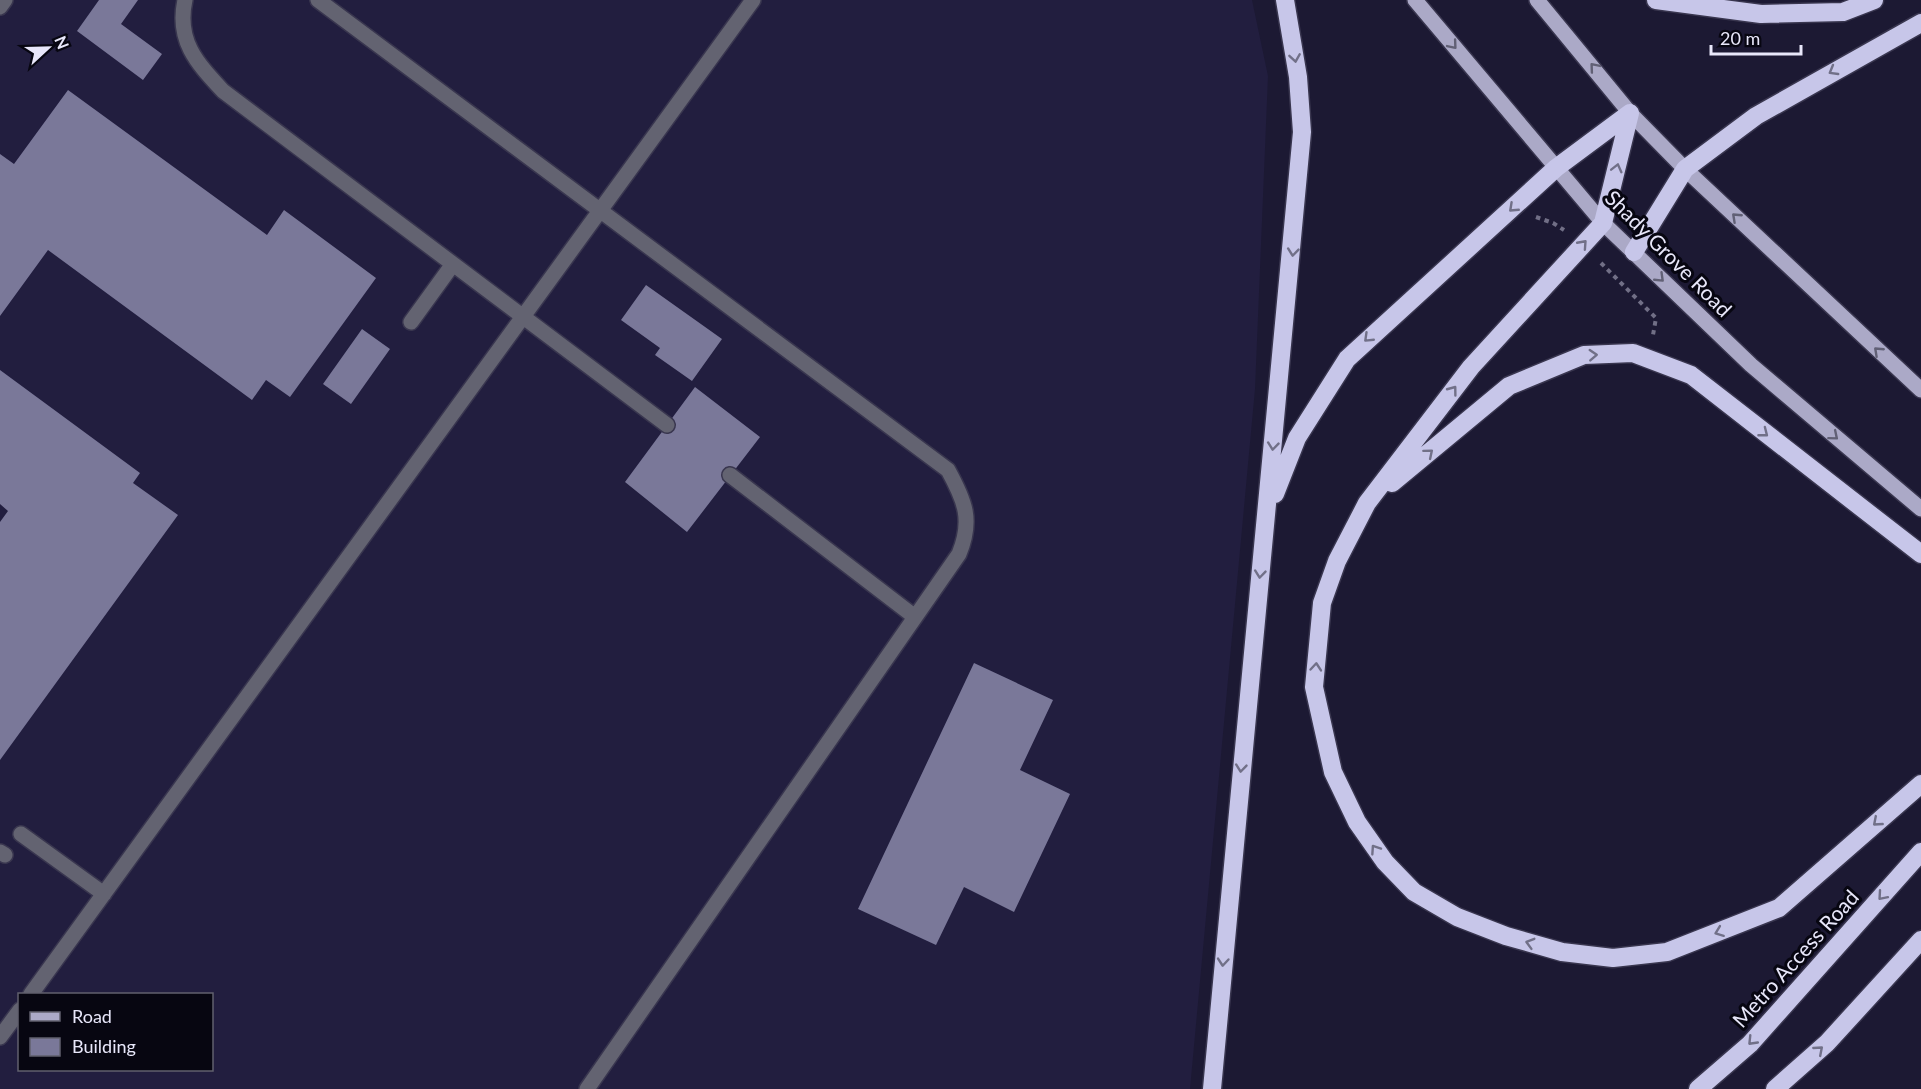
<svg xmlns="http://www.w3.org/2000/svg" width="1921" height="1089" viewBox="0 0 1921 1089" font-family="Lato,sans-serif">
<rect width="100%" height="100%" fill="#1c1933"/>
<path fill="#221e3f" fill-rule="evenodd" d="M0 0H1252L1268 76 1255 389 1190 1089H0ZM20 994H212V1070H20Z"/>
<path fill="#7a7899" d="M99 0H138L121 24 162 54 143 80 77 31Z
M68 90 267 235 284 210 376 278 290 397 266 380 252 400 48 250 0 316V154L14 164Z
M646 285 722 339 692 381 655 355 660 348 621 320Z
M362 329 390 349 351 404 323 384Z
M0 370 140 473 133 483 178 515 0 760V522L8 511 0 504Z
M695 387 760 437 687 532 625 482Z
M974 663 1053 700 1020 770 1070 794 1014 912 964 887 936 945 858 909Z"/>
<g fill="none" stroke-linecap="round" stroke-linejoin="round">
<defs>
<path id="lane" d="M185 0C176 41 197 63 223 91L667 425
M318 0 948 470C965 501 973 520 959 554L587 1089
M0 7 5 0
M411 322 453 264
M730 475 915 617
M21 834 104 894
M0 852 5 855
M31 994 753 0
M0 1037 20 1010"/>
<path id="primary" d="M1415 0 1603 223 1751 365 1921 509
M1537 0 1630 113 1685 169 1921 390"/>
<path id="highway" d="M1656 0 1761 14 1843 12 1874 0
M1630 113 1603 223 1471 367 1367 503 1337 561 1322 603 1314 687 1333 772 1357 822 1385 862 1414 892 1457 917 1506 936 1562 952 1613 958 1667 952 1779 908 1921 784
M1634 252 1685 169 1756 116 1921 23
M1392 483 1509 386 1584 355 1633 353 1691 375 1921 554
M1275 494 1297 438 1347 359 1556 168 1630 113
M1212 1089 1302 132 1298 77 1285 0
M1698 1089 1750 1044 1921 852
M1775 1089 1827 1043 1921 940"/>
</defs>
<use href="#lane" stroke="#39364f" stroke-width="18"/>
<use href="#primary" stroke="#39364f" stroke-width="18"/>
<use href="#highway" stroke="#39364f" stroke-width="21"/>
<path stroke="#716f86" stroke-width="4" stroke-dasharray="4.5 4.5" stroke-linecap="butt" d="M1536 217 1553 223 1564 230
M1601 263 1656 318 1653 335"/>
<use href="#lane" stroke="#636371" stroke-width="15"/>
<use href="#primary" stroke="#aba9c7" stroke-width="15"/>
<use href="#highway" stroke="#c7c6e9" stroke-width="18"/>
</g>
<defs><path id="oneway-chevron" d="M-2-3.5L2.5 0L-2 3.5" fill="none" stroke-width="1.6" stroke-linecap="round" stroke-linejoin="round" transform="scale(1.5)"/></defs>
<g stroke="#616075">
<use href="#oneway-chevron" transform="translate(1453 45) rotate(50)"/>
<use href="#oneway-chevron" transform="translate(1594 67) rotate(-130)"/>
<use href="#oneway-chevron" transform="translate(1736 217) rotate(-137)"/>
<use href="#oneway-chevron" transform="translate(1660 278) rotate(44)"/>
<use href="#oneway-chevron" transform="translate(1878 351) rotate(-137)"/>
<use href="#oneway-chevron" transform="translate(1834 436) rotate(40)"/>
</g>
<g stroke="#717088">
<use href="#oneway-chevron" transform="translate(1295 58) rotate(81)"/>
<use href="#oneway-chevron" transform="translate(1833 71) rotate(150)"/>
<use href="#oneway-chevron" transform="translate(1617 168) rotate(-76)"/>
<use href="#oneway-chevron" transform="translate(1513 208) rotate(137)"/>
<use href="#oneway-chevron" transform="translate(1583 244) rotate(-48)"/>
<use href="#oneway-chevron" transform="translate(1293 252) rotate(96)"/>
<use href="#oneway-chevron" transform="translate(1368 338) rotate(136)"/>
<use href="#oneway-chevron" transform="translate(1593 355) rotate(-3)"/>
<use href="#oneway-chevron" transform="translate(1453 390) rotate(-53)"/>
<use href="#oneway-chevron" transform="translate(1764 433) rotate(38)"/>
<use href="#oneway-chevron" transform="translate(1273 446) rotate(96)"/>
<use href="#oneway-chevron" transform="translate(1429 453) rotate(-40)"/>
<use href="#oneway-chevron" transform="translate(1260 574) rotate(96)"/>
<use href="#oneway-chevron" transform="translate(1316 667) rotate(-85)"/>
<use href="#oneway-chevron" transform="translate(1241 768) rotate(96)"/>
<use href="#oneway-chevron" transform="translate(1877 822) rotate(139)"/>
<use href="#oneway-chevron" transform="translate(1375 849) rotate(-124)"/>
<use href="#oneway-chevron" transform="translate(1882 896) rotate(131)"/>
<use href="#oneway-chevron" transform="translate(1719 932) rotate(159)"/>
<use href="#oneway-chevron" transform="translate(1530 943) rotate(-164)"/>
<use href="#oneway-chevron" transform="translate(1223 962) rotate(95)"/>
<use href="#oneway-chevron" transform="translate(1752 1041) rotate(134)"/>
<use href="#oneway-chevron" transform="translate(1819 1050) rotate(-41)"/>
</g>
<g text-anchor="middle" stroke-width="6" stroke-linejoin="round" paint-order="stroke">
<g font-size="21" fill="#e8e7fa" stroke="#070611">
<text transform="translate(1668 254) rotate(45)" y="7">Shady Grove Road</text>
<text transform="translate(1796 959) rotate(-48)" y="7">Metro Access Road</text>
</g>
</g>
<rect x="18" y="993" width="195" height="78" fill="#070611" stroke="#61606e" stroke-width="1.5"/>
<rect x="30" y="1012" width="30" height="9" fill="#aba9c7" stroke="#61606e" stroke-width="1.5"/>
<text x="72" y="1023" font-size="18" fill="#e8e7fa">Road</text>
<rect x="30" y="1038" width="30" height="18" fill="#7a7899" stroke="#61606e" stroke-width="1.5"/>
<text x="72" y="1053" font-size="18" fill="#e8e7fa">Building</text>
<g transform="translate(48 48) rotate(68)" stroke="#070611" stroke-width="4.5" paint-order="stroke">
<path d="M0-4.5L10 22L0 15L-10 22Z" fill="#e8e7fa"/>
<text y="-9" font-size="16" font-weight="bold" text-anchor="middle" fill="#e8e7fa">N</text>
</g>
<path d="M1711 45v9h90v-9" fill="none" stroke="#e8e7fa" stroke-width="3"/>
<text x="1720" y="45" font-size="18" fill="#e8e7fa" stroke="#070611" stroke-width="4.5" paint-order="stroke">20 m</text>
</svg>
